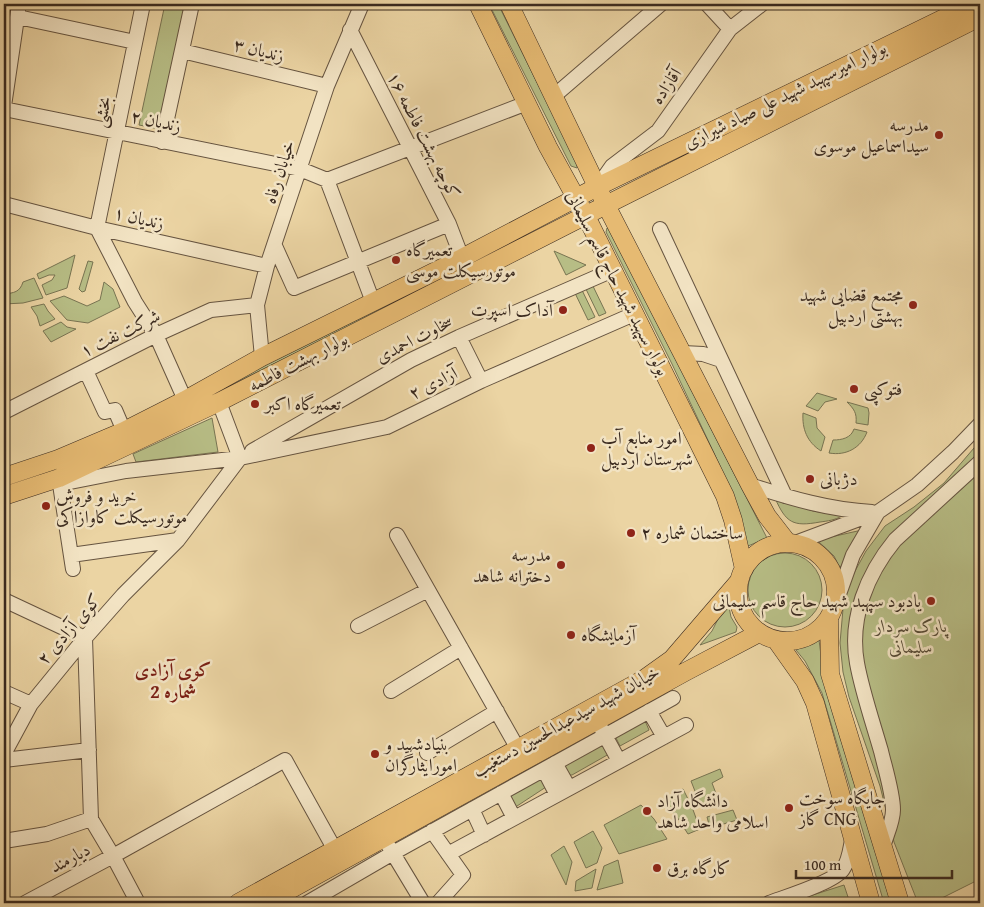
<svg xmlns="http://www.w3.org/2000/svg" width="984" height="907" viewBox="0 0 984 907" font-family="'Gentium Book Plus',Amiri,serif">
<rect width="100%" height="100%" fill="#ebd4a3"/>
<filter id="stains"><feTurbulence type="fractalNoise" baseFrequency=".004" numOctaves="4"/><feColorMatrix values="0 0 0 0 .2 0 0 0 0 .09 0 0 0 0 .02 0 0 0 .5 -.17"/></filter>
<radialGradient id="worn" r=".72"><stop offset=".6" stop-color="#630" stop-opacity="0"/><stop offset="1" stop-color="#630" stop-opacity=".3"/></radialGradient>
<path fill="#b7bd85" stroke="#787452" d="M165 4H187L159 129 139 125Z
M489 4H498L577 163V168L571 166Z
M607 228H609L767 538 748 546 746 543 727 482 714 453 672 364 606 232Z
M508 241H514L515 242V244L60 470 25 480 24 479Z
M554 251 586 265 566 275Z
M75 255 67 288 46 295 42 285 52 280 55 275H49L39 279 37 274Z
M88 261 93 262 85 291 82 292 79 289Z
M34 278 43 298 23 303 4 304V294C14 293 20 292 23 282Z
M104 282 113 289 120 307 88 323 67 320 50 301 64 296 87 306 100 300Z
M591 282 606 313 599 316 584 285Z
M580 286 595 317 588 320 573 289Z
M44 304 48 311 55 319 40 326 37 316 31 307Z
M61 322 67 327 76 329 51 342 43 331Z
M817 393 837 399 825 402 818 411 806 406Z
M847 402 868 408 869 413 868 425 856 423C857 413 854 409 847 402Z
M803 413 816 418 817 428 825 437 821 451C807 442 802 429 803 413Z
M212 418 218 452 136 462 133 454Z
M854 429 867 432C861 448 846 456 829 453L833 440C842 440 851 438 854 429Z
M980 441V879L932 903H918L894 842 880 786 849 697 843 672 840 643 843 609 848 584 866 551 885 526 914 507 944 483Z
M775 498 813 511 842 516C835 520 828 521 820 522 793 527 786 523 775 498Z
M862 530 842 567 839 566 834 556 819 542 822 539Z
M748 590a37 37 0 1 1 74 0a37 37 0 1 1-74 0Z
M724 607H729L731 617 737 627 736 632 700 645 712 631Z
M819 640 825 687 891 903H884L822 693 805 661 796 650Z
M643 716 649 730 620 746 613 732Z
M600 740 609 754 572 775H568L560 762Z
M720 769 723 777 712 783 720 804 702 809 691 781Z
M543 772 546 787 514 808 505 792Z
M683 789 692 807 700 829 688 834 677 817 662 801Z
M641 805 654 819 667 839 619 854 604 825Z
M733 810 737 820 710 828 707 817Z
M593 831 602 848 597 863 586 868 574 842Z
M564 846 572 862 566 885 551 855Z
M618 860 623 883 597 890 604 866Z
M596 869 592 888 575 891 576 881Z
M844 885 850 903H788Z"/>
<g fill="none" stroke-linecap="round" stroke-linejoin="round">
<defs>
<path id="minor" d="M707 4 730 29
M18 17 135 42
M350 30 449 224 462 258
M182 51 327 86
M554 96 661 4
M4 106 19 4
M4 109 300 169 327 180 527 103
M162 142 192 4
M327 180 373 302
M598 186 612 166 658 131 730 29 762 4
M4 204 97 228 267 266
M97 228 143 4
M97 228 135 302 156 335 185 400
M660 229 785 496
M275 246 294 288 449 224
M459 337 481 381
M683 353 703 354 721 360
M262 357 257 305 267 266 327 86 362 4
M86 371 105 412 115 410 124 431
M4 412 156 335 211 310 257 305
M252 451 411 360 459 337 613 270
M59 478 73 569
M60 484 126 471 240 458 387 427 481 381 634 314
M750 485C790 498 830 510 872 512
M397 535 518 749
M795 543 878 512 917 485 953 452 980 424
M71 555 178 540
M4 600 85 638 91 819
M834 608 853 555 878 512
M358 626 428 590
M391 691 461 648
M4 692 31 704
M649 711 664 737
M601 728 619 761
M427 753 497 711
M4 754 31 704 85 638 123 595 178 540 240 458 219 402
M4 760 89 750
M555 763 569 788
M544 770 557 795
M501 793 514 818
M472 809 484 835
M432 831 463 875 438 903
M4 841 47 834 91 819 113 856 285 760 335 850
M388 845 423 903
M883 847C886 836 893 822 893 810 893 793 885 768 881 751 873 723 862 691 857 663 849 618 867 574 895 540L980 462
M448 854 686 725
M25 903 113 856 138 903
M307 903 393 853 673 698
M769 903C785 897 835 882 843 869 849 861 850 850 852 840"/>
<path id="major" d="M478 4 548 147 586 216 725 496 733 520 744 569
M509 4 606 205 750 485 767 516 788 543
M4 477 58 459 124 431 185 400 262 357 462 258 597 187 973 4
M4 496 59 478 219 402 606 205 980 17
M738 592a49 49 0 1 1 98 0a49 49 0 1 1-98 0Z
M829 618 830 674 900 903
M776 640 805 681 815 703 871 903
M238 903 644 679 672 659 739 581
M266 903 685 672 759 633"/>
</defs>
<use href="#minor" stroke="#665440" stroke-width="16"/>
<use href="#major" stroke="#3a2a1f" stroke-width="19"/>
<use href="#minor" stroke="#f2e3c3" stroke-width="14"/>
<use href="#major" stroke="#e6ba72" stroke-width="18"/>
</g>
<g fill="#8f2418" stroke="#f2e3c3" stroke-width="2">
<circle cx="939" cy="135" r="5"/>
<circle cx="396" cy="260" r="5"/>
<circle cx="913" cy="305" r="5"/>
<circle cx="563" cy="310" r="5"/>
<circle cx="854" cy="389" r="5"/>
<circle cx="255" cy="404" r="5"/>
<circle cx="591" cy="448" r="5"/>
<circle cx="810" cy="479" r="5"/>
<circle cx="46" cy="506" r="5"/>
<circle cx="631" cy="533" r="5"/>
<circle cx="561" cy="565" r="5"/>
<circle cx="931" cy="601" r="5"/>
<circle cx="571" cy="635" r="5"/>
<circle cx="375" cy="754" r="5"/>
<circle cx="789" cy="808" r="5"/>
<circle cx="647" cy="811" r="5"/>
<circle cx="657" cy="868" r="5"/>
</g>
<g text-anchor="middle" stroke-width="5" stroke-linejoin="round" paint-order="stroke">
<g font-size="18" fill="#3a2a1f" stroke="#f2e3c3">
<text transform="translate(259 50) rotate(14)" y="6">زندیان ۳</text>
<text transform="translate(666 86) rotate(-55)" y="6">آقازاده</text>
<text transform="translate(785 95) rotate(-26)" y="6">بولوار امیرسپهبد شهید علی صیاد شیرازی</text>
<text transform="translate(102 112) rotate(-79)" y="6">بخشی</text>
<text transform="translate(156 121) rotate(12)" y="6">زندیان ۲</text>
<text transform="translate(424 135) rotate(63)" y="6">کوچه بهشت فاطمه ۱۶</text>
<text transform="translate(279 172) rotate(-72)" y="6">خیابان رفاه</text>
<text transform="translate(139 218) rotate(13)" y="6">زندیان ۱</text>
<text transform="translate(618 283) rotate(63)" y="6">بولوار سپهبد شهید حاج قاسم سلیمانی</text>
<text transform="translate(120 333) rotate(-26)" y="6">شرکت نفت ۱</text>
<text transform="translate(414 339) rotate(-27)" y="6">سخاوت احمدی</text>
<text transform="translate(298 362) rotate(-27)" y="6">بولوار بهشت فاطمه</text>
<text transform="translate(433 383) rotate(-26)" y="6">آزادی ۲</text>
<text transform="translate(69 629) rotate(-49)" y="6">کوی آزادی ۲</text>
<text transform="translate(566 721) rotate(-29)" y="6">خیابان شهید سیدعبدالحسین دستغیب</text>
<text transform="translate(70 858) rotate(-28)" y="6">دیارمند</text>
</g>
<g font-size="18" fill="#3a2a1f" stroke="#f2e3c3" text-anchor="start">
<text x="929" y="131" text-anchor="end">مدرسه<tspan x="929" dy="21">سیداسماعیل موسوی</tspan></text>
<text x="406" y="256">تعمیرگاه<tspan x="406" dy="21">موتورسیکلت موسی</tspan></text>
<text x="903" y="301" text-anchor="end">مجتمع قضایی شهید<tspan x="903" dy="21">بهشتی اردبیل</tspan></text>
<text x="553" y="316" text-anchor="end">آداک اسپرت</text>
<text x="864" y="395">فتوکپی</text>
<text x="265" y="410">تعمیرگاه اکبر</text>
<text x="601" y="444">امور منابع آب<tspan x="601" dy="21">شهرستان اردبیل</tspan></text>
<text x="820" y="485">دژبانی</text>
<text x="56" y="502">خرید و فروش<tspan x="56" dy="21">موتورسیکلت کاوازاکی</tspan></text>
<text x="641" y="539">ساختمان شماره ۲</text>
<text x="551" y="561" text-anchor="end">مدرسه<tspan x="551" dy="21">دخترانه شاهد</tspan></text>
<text x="921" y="607" text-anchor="end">یادبود سپهبد شهید حاج قاسم سلیمانی</text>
<text x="581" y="641">آزمایشگاه</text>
<text x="385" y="750">بنیادشهید و<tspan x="385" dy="21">امورایثارگران</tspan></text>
<text x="799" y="804">جایگاه سوخت<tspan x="799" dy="21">گاز CNG</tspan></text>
<text x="657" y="807">دانشگاه آزاد<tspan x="657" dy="21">اسلامی واحد شاهد</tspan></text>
<text x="667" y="874">کارگاه برق</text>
</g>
<g font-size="18" font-style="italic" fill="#534733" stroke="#f2e3c3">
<text x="911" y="632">پارک سردار<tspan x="911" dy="21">سلیمانی</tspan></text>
</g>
<g font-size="19" font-weight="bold" fill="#7a1f14" stroke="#f2e3c3">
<text x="173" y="676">کوی آزادی<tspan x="173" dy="22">شماره 2</tspan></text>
</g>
</g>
<rect width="984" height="907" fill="none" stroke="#ebd4a3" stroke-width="20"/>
<rect x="5" y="5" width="974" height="897" fill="none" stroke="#3a2a1f" stroke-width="2.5"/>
<rect x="10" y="10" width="964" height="887" fill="none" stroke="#3a2a1f"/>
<path d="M796 870v8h156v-8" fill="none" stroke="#3a2a1f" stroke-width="2.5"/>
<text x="804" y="870" font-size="15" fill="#3a2a1f" stroke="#f2e3c3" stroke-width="4" paint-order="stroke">100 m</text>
<rect width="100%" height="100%" filter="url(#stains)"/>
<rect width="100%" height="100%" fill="url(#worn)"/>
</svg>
